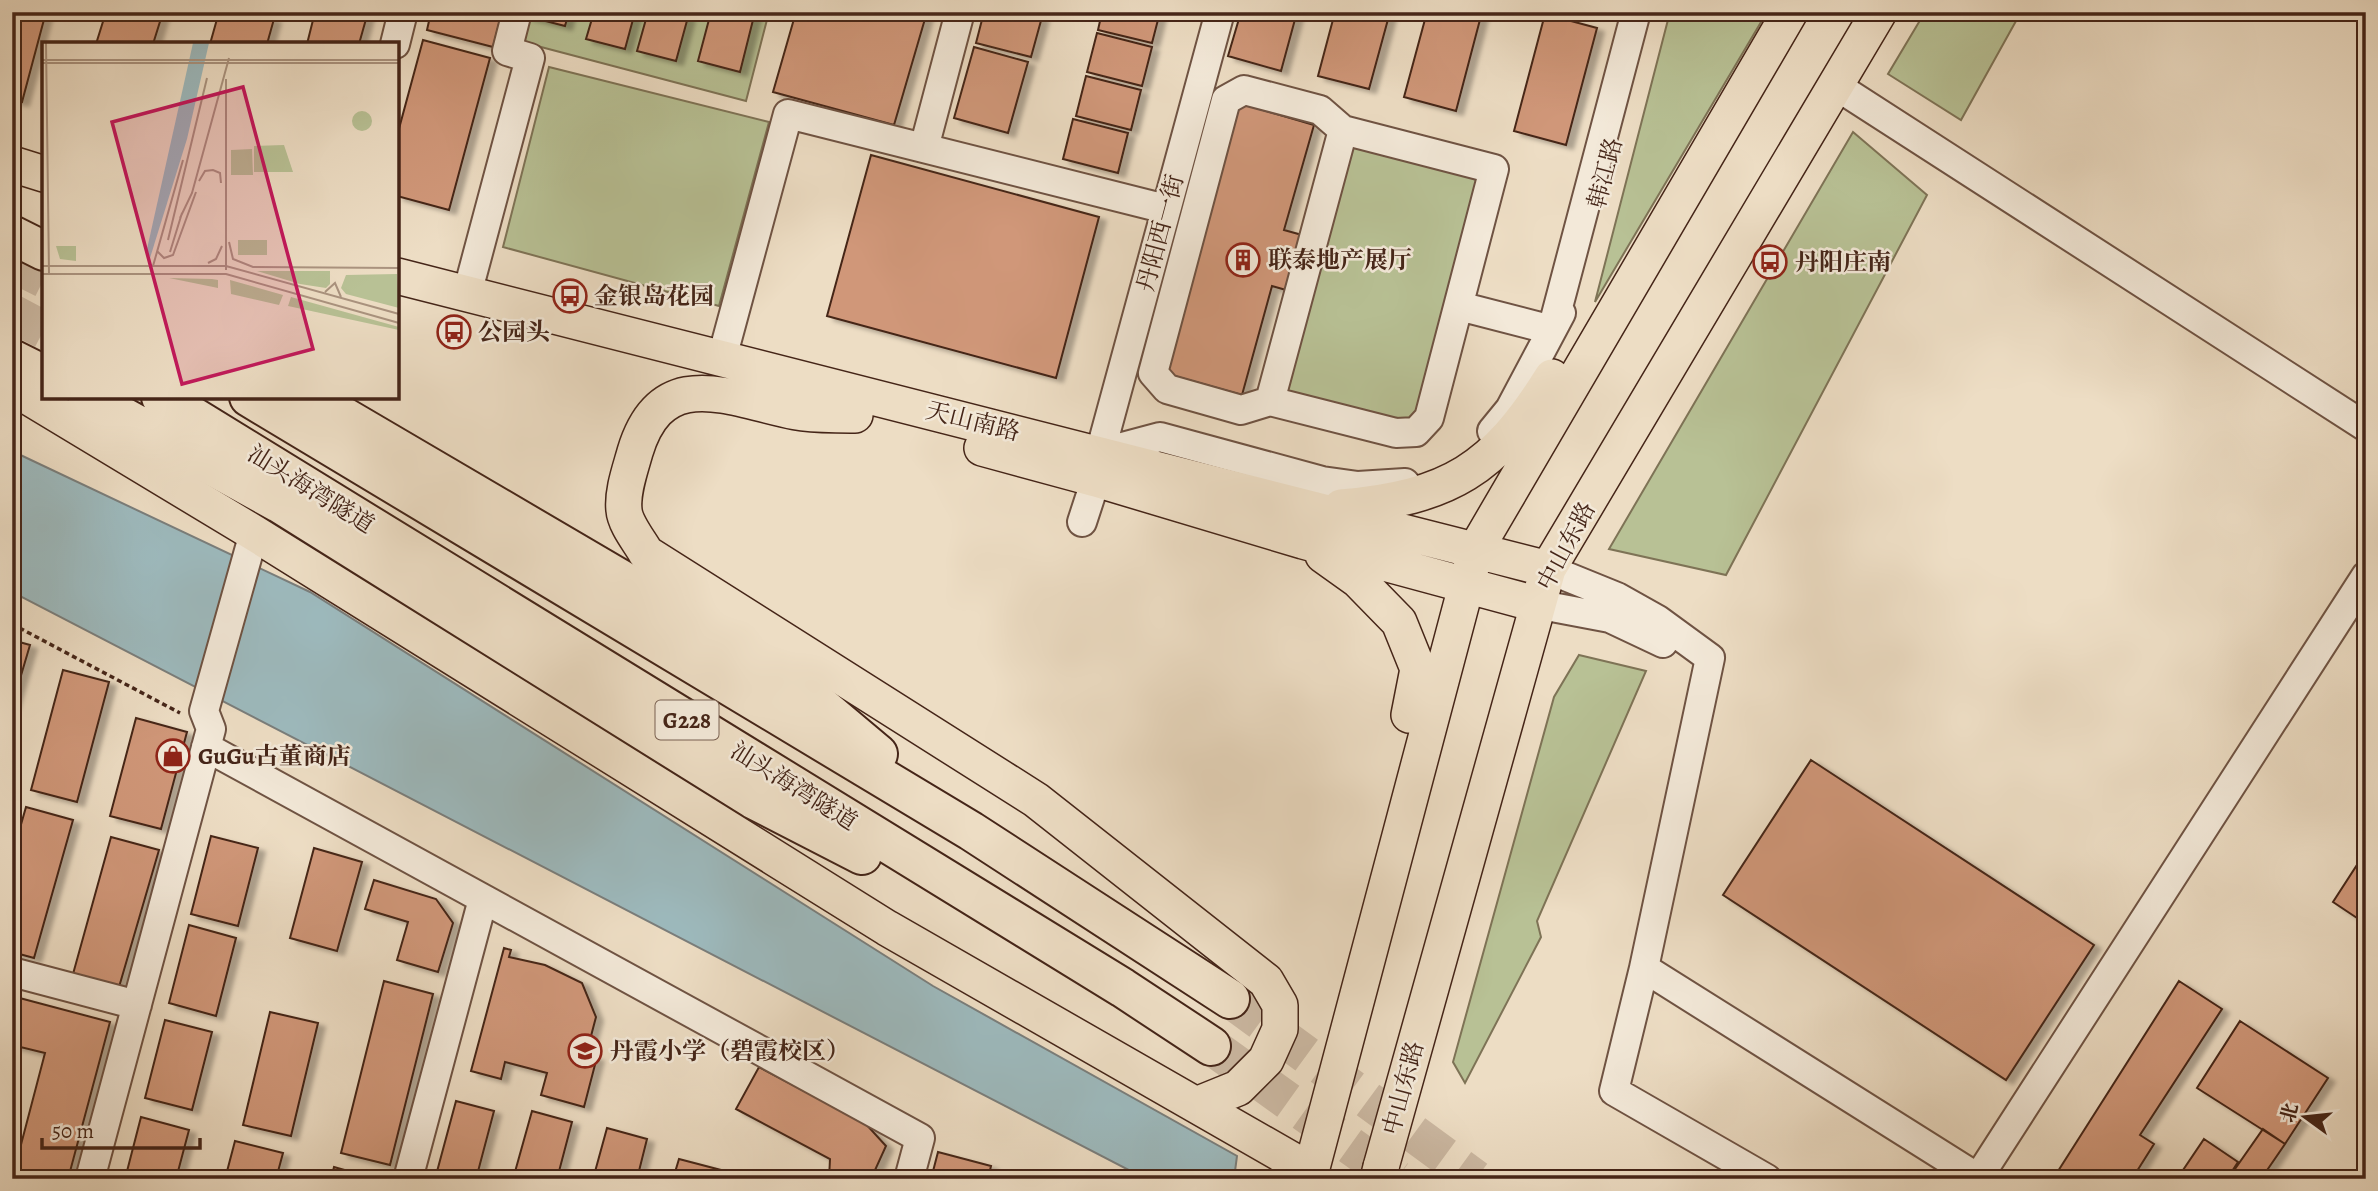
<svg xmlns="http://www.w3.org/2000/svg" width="2378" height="1191" viewBox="0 0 2378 1191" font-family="Alegreya,'Noto Serif SC',serif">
<defs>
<filter id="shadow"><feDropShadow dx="7" dy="4" stdDeviation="2" flood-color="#0004"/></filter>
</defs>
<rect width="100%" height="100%" fill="#edddc4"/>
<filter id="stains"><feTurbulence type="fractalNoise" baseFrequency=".00286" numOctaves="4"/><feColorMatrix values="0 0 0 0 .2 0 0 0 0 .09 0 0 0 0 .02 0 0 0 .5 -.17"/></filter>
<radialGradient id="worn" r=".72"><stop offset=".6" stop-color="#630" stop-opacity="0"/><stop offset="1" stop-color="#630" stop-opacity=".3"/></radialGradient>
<path fill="#b8c195" stroke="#7e7356" stroke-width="2" d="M530 12H769L746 101 522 42Z
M1670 12H1767L1595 302Z
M1925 12H2021L1961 120 1888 74Z
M549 67 769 122 719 306 503 247Z
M1853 132 1927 195 1726 575 1609 549Z
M1349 144 1481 179 1416 426 1285 391Z
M1579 655 1646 671 1537 921 1541 937 1465 1083 1453 1062 1554 697Z"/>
<path fill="#9dbabe" stroke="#7a7e7c" stroke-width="2" d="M12 451 310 592 933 986 1237 1156 1234 1179H1146L12 592Z"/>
<path fill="#d09779" stroke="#452518" stroke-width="2" filter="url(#shadow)" d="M12 12H46L22 102 12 100Z
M106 12H163L153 44H96Z
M219 12H253L274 19 267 44H210Z
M315 12H368L359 44H307Z
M431 12H502L493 47 427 30Z
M527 12H569L565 26 526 16Z
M594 12H635L625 49 586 39Z
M648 12H672L688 17 676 61 637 51Z
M711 12H755L740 72 698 61Z
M796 12H927L894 125 773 92Z
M984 12H1022L1042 17 1031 57 976 43Z
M1102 12H1160L1152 43 1098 30Z
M1241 12H1297L1281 71 1228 56Z
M1335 12H1390L1369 89 1318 76Z
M1427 12H1482L1456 111 1404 97Z
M1545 14 1597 28 1566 145 1514 131Z
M1097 33 1152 47 1142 86 1087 72Z
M423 40 490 58 449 210 397 196V136Z
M974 47 1028 62 1008 133 954 118Z
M1086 76 1141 90 1131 130 1076 116Z
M1236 102 1314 125 1284 230 1302 235 1286 290 1272 286 1242 395 1160 372Z
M1073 119 1128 133 1118 173 1063 159Z
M871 155 1099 217 1056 378 827 316Z
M12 640 30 645 12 706Z
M63 670 109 682 77 802 31 790Z
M136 718 187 732 161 829 110 816Z
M1811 760 2094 945 2006 1080 1723 895Z
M26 807 73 820 34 958 12 952V856Z
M211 836 258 848 238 926 191 914Z
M111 837 159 850 119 987 73 974Z
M314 848 362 862 337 951 290 938Z
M2366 851V924L2333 902Z
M374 880 436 899 453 923 438 972 397 960 408 922 365 909Z
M189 925 236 938 216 1016 169 1003Z
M504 948 511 950 509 957 545 965 582 983 596 1017 586 1055 597 1057 584 1107 541 1095 547 1073 505 1062 501 1079 471 1071Z
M384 981 433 994 390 1165 341 1153Z
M2179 981 2222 1009 2140 1135 2154 1144 2132 1179H2053Z
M12 996 110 1022 68 1179H12L45 1053 12 1045Z
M270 1012 318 1023 291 1136 243 1125Z
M165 1020 212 1032 192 1110 145 1098Z
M2240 1021 2328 1078 2285 1144 2197 1088Z
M759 1067 865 1123 886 1146 871 1179H829L830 1159 736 1109Z
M456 1101 494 1111 476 1179H435Z
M532 1111 572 1122 557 1179H513Z
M141 1117 189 1130 176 1179H125Z
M607 1128 647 1139 637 1179H593Z
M2263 1129 2285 1144 2261 1179H2228Z
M2204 1139 2238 1162 2227 1179H2177Z
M235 1141 283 1153 276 1179H225Z
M938 1152 991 1166 988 1179H931Z
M679 1159 721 1170 718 1179H673Z
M334 1167 376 1179H331Z"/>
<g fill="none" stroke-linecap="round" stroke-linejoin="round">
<path stroke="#cbb8a2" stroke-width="38" stroke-dasharray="38 19" stroke-linecap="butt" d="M12 263 44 279
M12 313 44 330
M1230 999 1476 1179
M1211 1046 1397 1179"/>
<defs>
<path id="minor" d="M1220 12 1100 453 1160 437 1322 481 1358 486 1405 483
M395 44 403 12
M1835 85 2366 427
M1244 90 1320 110 1343 130 1494 169 1429 418 1416 432 1396 433 1270 401 1241 410 1167 389 1153 373 1226 100Z
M924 148 960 12
M467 294 530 58 507 51 517 12
M1459 306 1552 330 1561 313
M722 358 788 114 1166 209
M1270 401 1343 130
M1492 431 1510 409 1552 330 1636 12
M1082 522 1096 479
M1548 569 1617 597 1658 620 1710 658 1644 968 1978 1178 2366 576
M1536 604 1610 618 1663 643
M206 747 920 1138 909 1179
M1644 968 1614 1091 1767 1179
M12 972 137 1005
M90 1179 211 729 204 711 254 533
M408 1179 483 899"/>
<path id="major" d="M12 164 44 174
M397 276 1548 569
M12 387 254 533 887 928 1311 1171
M855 415C836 414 815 416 796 412 730 399 662 362 635 452 630 470 622 492 624 510 625 524 640 542 646 553L1036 800 1266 981 1280 1005V1029L1266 1060 1238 1088 1196 1105
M982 448 1096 479 1303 541 1536 604
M1341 507C1450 497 1494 470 1552 377
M1323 555 1358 580 1399 622 1418 669 1409 715
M1381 1167 1548 569 1879 12
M1309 1179 1476 549 1790 12"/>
<path id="highway" d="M12 235 44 251
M12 359 44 375
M87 397 279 503 753 799 862 855
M161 397 1123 988 1211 1046
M249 397 971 831 1230 999
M310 397 784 675 878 754"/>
</defs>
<use href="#minor" stroke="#6f5343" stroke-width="32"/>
<use href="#major" stroke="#452518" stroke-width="38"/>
<use href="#highway" stroke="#452518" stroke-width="42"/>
<path stroke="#452518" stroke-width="3.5" stroke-dasharray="5 3.5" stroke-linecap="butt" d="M12 624 180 713"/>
<use href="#minor" stroke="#f3e9d9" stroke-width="28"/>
<use href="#major" stroke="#edddc4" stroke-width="35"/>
<use href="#highway" stroke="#edddc4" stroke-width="38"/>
<defs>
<path id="major-bridge" d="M1378 1179 1381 1167"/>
</defs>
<use href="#major-bridge" stroke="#452518" stroke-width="38" stroke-linecap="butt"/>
<use href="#major-bridge" stroke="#edddc4" stroke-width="35"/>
</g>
<defs>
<symbol id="building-ring" viewBox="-11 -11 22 22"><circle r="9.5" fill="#f3e9d9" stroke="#8f2418" stroke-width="1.5"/><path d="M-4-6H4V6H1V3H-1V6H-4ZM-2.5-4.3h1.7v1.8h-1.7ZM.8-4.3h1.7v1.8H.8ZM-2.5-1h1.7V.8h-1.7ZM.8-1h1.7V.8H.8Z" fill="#8f2418"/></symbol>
<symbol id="bus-ring" viewBox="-11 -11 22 22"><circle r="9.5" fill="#f3e9d9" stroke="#8f2418" stroke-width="1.5"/><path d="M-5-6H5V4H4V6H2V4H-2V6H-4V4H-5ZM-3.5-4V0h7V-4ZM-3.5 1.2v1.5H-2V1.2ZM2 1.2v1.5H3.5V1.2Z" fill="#8f2418"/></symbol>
<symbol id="shop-ring" viewBox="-11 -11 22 22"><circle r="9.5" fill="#f3e9d9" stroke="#8f2418" stroke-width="1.5"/><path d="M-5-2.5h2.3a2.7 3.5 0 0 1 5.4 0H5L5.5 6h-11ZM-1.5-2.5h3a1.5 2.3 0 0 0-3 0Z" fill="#8f2418"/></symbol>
<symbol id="school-ring" viewBox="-11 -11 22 22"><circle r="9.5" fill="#f3e9d9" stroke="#8f2418" stroke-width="1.5"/><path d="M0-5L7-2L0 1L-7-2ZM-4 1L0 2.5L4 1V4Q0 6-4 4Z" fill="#8f2418"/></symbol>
</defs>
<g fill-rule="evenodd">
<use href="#building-ring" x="1224" y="241" width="38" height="38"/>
<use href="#bus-ring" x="1751" y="243" width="38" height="38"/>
<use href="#bus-ring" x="551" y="277" width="38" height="38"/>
<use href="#bus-ring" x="435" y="313" width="38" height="38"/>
<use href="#shop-ring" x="154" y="737" width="38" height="38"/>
<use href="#school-ring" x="566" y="1032" width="38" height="38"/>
</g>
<g text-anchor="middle" stroke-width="5" stroke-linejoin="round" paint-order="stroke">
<rect fill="#f3e9d9" stroke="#796052" stroke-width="2" x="655.5" y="700.5" width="63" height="39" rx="5"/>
<g font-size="23" font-weight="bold" fill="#452518">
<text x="687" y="728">G228</text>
</g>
<g font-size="24" fill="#452518" stroke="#f3e9d9">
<text transform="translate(1605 173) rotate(-75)" y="8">韩江路</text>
<text transform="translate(1160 233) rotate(-75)" y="8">丹阳西一街</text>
<text transform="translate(973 421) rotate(14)" y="8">天山南路</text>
<text transform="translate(311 489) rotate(32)" y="8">汕头海湾隧道</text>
<text transform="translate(1566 546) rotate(-62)" y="8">中山东路</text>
<text transform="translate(794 786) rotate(32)" y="8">汕头海湾隧道</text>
<text transform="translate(1403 1088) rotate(-75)" y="8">中山东路</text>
</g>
<g font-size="24" font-weight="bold" fill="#452518" stroke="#f3e9d9" text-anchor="start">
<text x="1268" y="268">联泰地产展厅</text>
<text x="1795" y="270">丹阳庄南</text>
<text x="594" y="304">金银岛花园</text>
<text x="478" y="340">公园头</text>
<text x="198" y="764">GuGu古董商店</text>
<text x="610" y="1059">丹霞小学（碧霞校区）</text>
</g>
</g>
<g transform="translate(42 42)">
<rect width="357" height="357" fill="#edddc4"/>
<path d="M310 79a10 10 0 1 1 20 0a10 10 0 1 1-20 0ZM242 103 251 130H212V104ZM210 107 211 133H189V108ZM196 198H225V213H196ZM14 204H34V219L18 217ZM215 229H288V242L284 246 258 242ZM355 232 357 266 304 252 299 246 304 233ZM127 236 170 237 176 238V246ZM188 238 241 253 237 263 189 252ZM249 255 357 285V288L246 264Z" fill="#b8c195"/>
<path d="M151 1H167L145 97 108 216 105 207Z" fill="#9dbabe"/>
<path fill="none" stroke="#aa937f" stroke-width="2" d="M4 1 7 232M0 18H357M0 21H357M184 37V228M157 139 163 129 171 128 178 131 179 141M138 176 150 151 187 16M126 198 165 36M187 200 191 217 211 225 357 226M115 209 122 216 131 213 154 150M128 210 140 171M166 221 174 217 180 204M0 224H184L357 272M111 224 141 118M0 232H184L357 281M283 250 293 241 299 255"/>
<path fill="#c2185b" fill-opacity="0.15" stroke="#c2185b" stroke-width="3.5" d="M201 45 271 307 140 342 70 80Z"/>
<rect width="357" height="357" fill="none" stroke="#452518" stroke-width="3.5"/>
</g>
<rect width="2378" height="1191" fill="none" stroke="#edddc4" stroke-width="42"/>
<rect x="14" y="14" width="2350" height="1163" fill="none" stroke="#452518" stroke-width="3.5"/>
<rect x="21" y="21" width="2336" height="1149" fill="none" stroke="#452518" stroke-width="2"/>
<g transform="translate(2305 1117) rotate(285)" stroke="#f3e9d9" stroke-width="5" paint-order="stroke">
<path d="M0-5L12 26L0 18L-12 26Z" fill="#452518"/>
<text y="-10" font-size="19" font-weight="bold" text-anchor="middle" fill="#452518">北</text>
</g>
<path d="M42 1138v10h158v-10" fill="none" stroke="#452518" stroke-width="3.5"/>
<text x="52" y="1138" font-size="21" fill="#452518" stroke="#f3e9d9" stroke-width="5" paint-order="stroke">50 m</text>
<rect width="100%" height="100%" filter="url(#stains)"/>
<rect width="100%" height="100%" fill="url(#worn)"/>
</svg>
